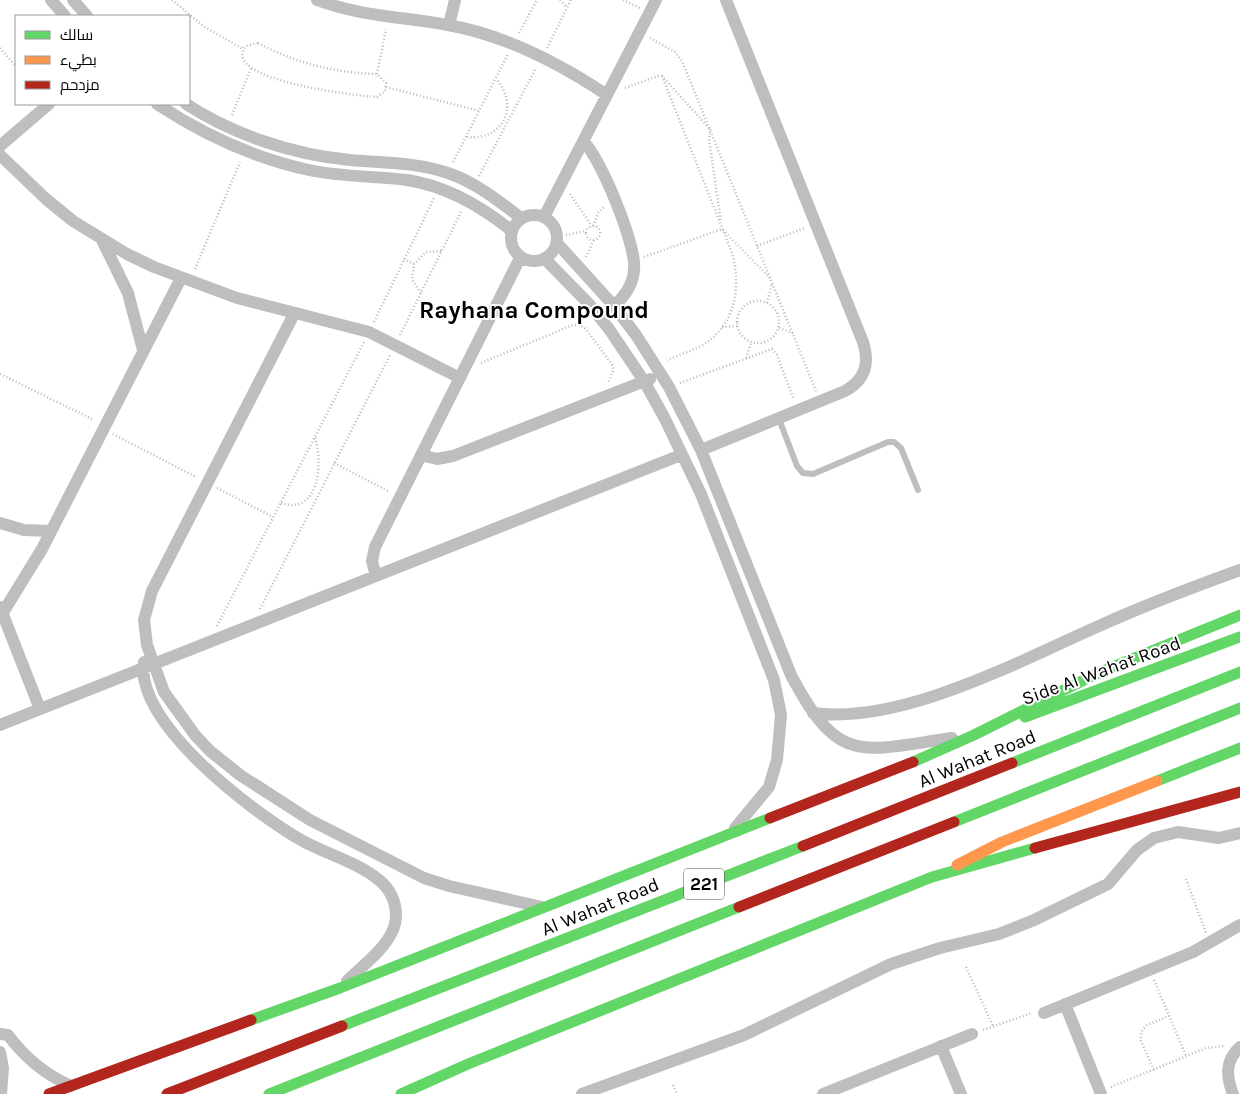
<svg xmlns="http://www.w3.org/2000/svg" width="1240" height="1094" viewBox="0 0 1240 1094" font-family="Karla,Cairo,sans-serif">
<rect width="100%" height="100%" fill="#fff"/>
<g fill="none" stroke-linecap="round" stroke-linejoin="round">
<path stroke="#b9b9b9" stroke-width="2.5" stroke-dasharray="1 2.5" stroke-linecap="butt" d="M172 0 203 26 243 49
M560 0 567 7
M623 0 640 8
M519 33 537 0
M650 38 675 52 682 61 816 391
M258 43C295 63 335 73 377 74L386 83 385 91 377 97C358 96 218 80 246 46Z
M0 48 16 66
M547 48 571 0
M377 74 386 29
M662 76 732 253C742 288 735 328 699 347 689 352 677 356 667 360
M386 87 480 111
M625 88 658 76H662L709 128
M232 115 251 68
M710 129 709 139 721 222
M467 137C503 141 520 106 496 79
M453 162 508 54
M479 176 536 68
M570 194 592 226
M593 226 598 213 605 206
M586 233a7 7 0 1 1 14 0a7 7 0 1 1-14 0Z
M723 230 770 278
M566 235 586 231
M757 246 805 228
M586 257 594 240
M644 257 722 229
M404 259 414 264
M195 269 240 162
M421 293 412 280 414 264 426 252 442 251
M737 322a21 21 0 1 1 42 0a21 21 0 1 1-42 0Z
M767 303 772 283
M374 322 434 198
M722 327 737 326
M779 328 793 333
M400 335 462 210
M746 358 751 343
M481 363 573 325H580L586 329 613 366V371L608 383
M0 374 94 420
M680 383 772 349 777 355 794 400
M113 434 196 477
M334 463 390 492
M217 488 273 517
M281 503C320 516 323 461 315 437
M260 609 390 355
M217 626 364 342
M1186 879 1206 933
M966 967 993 1026
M1154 980 1186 1056
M983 1030 1032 1013
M1154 1070 1141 1041V1032L1147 1025 1169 1016
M673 1085 677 1094
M1111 1087 1206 1048 1225 1046"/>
<path stroke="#bebebe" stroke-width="6" d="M779 419 797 466 803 473 813 474 888 442H894L901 448 918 490"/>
<path stroke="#bebebe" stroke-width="12" d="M51 0 65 16
M73 0 87 16
M317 0C359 16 404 17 448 25 505 35 559 63 607 95
M449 25 455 0
M157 104C204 135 254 158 309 170 341 177 374 176 407 180 447 186 481 206 512 231
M186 104C234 135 294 155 350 160 382 163 416 162 448 173 475 182 499 201 521 218
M584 142C601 159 637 246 634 270 633 285 625 296 614 306
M0 146 49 104
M0 155 46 199 73 221 127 254 154 267 237 298 369 332 460 378
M511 238a23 23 0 1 1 46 0a23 23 0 1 1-46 0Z
M544 217 656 0
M102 240 128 293 143 350
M557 243 614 306 636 335 669 387 701 450 791 675C839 766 860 751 952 738
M545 259 589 304 609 329 644 381 664 417 701 494 774 680 781 715 777 760 769 787 735 828
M294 314 152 591 144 620 147 645 164 692 195 735 210 751 240 775 310 820 424 878 449 886 542 907
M701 450 845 391C865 380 870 364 863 342L726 0
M421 455 437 459 453 456 650 379
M0 523 24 530 51 531
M376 576 372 561 375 547 520 258
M0 607 40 709
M2 614 42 549 181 278
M144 662C134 723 254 813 301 840 326 854 357 862 379 880 390 889 396 902 396 916 396 942 364 964 347 981
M813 713C902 725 1019 661 1099 626 1145 605 1193 587 1240 570
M0 725 681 455
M1065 1004 1101 1094
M1044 1013 1193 952 1240 925
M0 1034 8 1035C25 1058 44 1074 71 1086
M941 1046 961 1094
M0 1052 3 1068 1 1094
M582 1094 744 1035 891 964 940 948 999 934 1032 921 1108 884 1137 850 1154 838 1178 832 1219 838 1240 833
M823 1094 972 1034
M1233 1094C1226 1076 1225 1061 1240 1047"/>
<path stroke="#63d668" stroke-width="11" d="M1025 717 1240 637
M913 762 974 735 1100 672 1240 615
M1012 763 1240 672
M1157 781 1240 748
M954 822 1240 708
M251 1020 340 988 770 818
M342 1026 803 846
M269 1094 739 907
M401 1094 468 1064 932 877 1035 848"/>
<path stroke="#ff974d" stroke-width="11" d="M957 865 1002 842 1157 781"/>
<path stroke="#b3261e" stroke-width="11" d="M770 818 913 762
M803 846 1012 763
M1035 848 1240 792
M739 907 954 822
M49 1094 251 1020
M167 1094 342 1026"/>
</g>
<g text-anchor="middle" stroke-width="4" stroke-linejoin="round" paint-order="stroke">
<rect fill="#fff" stroke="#4c4c4c" stroke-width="1" x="684" y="868.5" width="40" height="31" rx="4"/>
<g font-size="18" font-weight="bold" fill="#000">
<text x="704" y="890">221</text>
</g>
<g font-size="19" fill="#000" stroke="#fff">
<text transform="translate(1101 670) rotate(-20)" y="7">Side Al Wahat Road</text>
<text transform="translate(977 758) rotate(-22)" y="7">Al Wahat Road</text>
<text transform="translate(600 906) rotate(-22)" y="7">Al Wahat Road</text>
</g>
<g font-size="24" font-weight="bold" fill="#000" stroke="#fff">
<text x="534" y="318">Rayhana Compound</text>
</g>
</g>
<rect x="15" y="15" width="175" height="90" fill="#ffffff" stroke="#999999"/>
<rect x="25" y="31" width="25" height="8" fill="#63d668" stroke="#999999"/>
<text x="60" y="40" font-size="15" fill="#000000">سالك</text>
<rect x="25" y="56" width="25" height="8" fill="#ff974d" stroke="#999999"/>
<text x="60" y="65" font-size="15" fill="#000000">بطيء</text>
<rect x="25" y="81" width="25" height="8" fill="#b3261e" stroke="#999999"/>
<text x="60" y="90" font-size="15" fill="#000000">مزدحم</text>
</svg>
